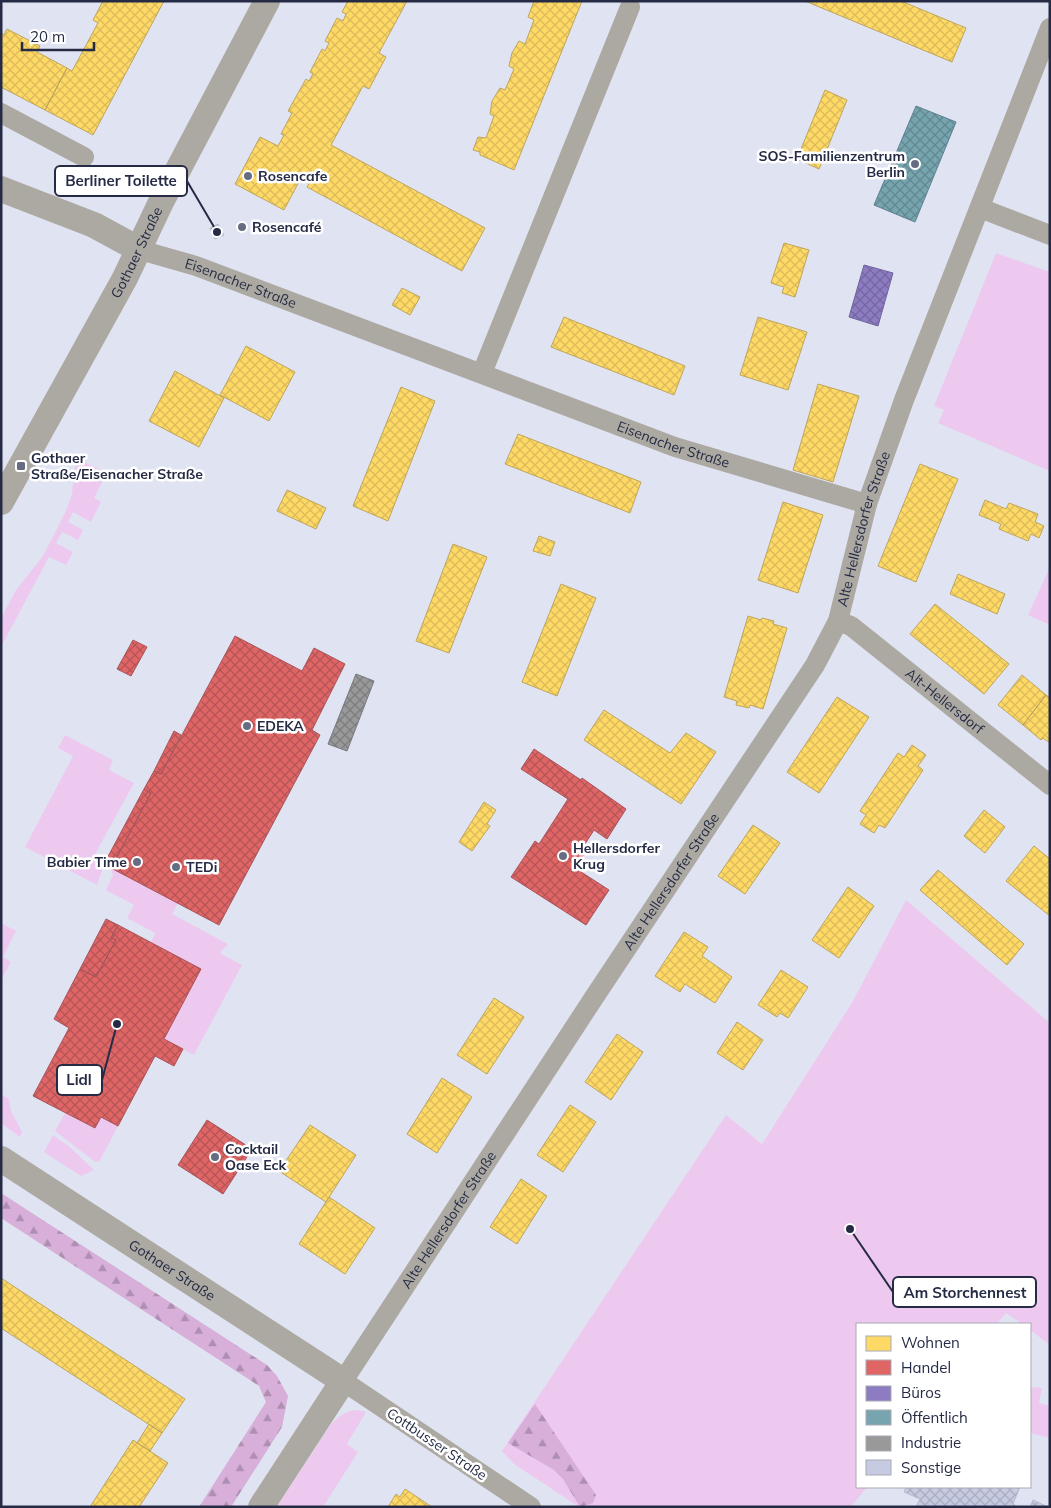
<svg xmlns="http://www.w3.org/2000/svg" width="1051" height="1508" viewBox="0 0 1051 1508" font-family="Mulish,sans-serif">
<defs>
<pattern id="forest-firs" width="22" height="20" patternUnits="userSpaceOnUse" patternTransform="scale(1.25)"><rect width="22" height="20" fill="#d7afd9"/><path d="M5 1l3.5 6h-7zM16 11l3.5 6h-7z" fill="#ae8fb2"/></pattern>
<pattern id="homes-cross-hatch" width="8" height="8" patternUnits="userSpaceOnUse" patternTransform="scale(1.25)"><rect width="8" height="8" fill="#ffd966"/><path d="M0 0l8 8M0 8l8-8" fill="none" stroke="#daba5a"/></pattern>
<pattern id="shops-cross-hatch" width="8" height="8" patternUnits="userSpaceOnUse" patternTransform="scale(1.25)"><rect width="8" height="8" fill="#e06666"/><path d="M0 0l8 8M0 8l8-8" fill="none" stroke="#b55456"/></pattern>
<pattern id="offices-cross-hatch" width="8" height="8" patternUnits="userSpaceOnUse" patternTransform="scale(1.25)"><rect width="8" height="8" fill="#8e7cc3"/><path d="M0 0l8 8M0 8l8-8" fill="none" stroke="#7466a0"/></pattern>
<pattern id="public-cross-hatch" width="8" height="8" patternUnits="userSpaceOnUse" patternTransform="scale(1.25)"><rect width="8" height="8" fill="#76a5af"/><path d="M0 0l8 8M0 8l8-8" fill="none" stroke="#618790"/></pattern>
<pattern id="industry-cross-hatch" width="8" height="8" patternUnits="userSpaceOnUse" patternTransform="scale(1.25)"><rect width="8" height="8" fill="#999"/><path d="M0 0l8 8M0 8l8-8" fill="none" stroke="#7d7d7f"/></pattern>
<pattern id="building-cross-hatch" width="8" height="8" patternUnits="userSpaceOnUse" patternTransform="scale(1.25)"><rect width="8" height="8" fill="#c6cbe2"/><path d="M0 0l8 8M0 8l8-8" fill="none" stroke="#aaaec3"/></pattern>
</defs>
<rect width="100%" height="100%" fill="#e0e4f2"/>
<path fill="#eec9ef" d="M996 253 1050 272V471L938 423 944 410 934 406Z
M76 458 107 473 94 498 101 502 91 522 73 512 68 522 83 530 78 540 62 532 56 543 73 552 66 565 49 557 1 647V618L16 590 43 556 66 511 72 494Z
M1050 567V625L1028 615Z
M65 735 113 760 109 770 134 783 94 856 102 871 97 885 25 847 73 756 58 748Z
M111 868 178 903 172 914 228 944 220 953 242 965 194 1055 164 1039 201 969 151 943 155 933 127 918 134 905 106 890 113 875Z
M906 900 1050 1023V1345L1030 1330V1324H1022L1006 1313 997 1324H857V1487H867L851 1507H579L514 1464 502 1451 726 1115 762 1144 853 1001Z
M1 923 16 931 3 957 11 962 1 980Z
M1 1094 9 1099 11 1111 22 1132 20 1137 1 1123Z
M65 1113 95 1128 101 1117 118 1126 99 1162 94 1161 55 1131Z
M53 1135 70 1147 94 1170 81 1176 44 1152Z
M1036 1387 1042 1388 1039 1403 1050 1406V1438L1030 1433V1388Z
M357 1410 366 1412 347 1444 358 1452 323 1507H277L331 1424C339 1416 345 1411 357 1410Z"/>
<path fill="url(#forest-firs)" d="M1 1193 267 1365 277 1376 288 1396 282 1427 231 1507H199L266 1402 259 1386 1 1218Z
M535 1404 596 1495 593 1503 580 1507 563 1479 554 1470 508 1443Z"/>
<path fill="url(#homes-cross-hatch)" stroke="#bea55c" d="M103 1H164L93 135 45 110 67 68 72 71 98 23 93 20Z
M348 1H407L379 53 386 57 369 89 363 86 331 145 485 228 462 271 307 187 312 179 303 174 284 210 235 184 260 137 278 146 284 135 281 134 292 113 288 111 306 79 309 81 313 74 310 72 322 49 325 51 329 43 325 41 337 18 343 21 346 14 342 12Z
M534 1H582L514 170 480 155V152L473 150 478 137 486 138 494 116 490 114 492 101 500 88 505 90 514 69 509 66 512 53 519 41 525 44 534 20 528 17Z
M805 1H901L966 28 952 62Z
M7 29 40 46 37 52 67 68 45 110 1 87V33L4 35Z
M825 90 847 100 819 169 797 159Z
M784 243 809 250 795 297 782 293 784 287 771 283Z
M402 288 420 297 410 315 392 305Z
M564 317 685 366 674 395 551 347Z
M758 317 807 332 788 390 740 375Z
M246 346 295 372 269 421 220 395Z
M175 371 224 398 199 447 149 421Z
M818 384 859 396 833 482 793 470Z
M401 387 435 401 388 521 353 506Z
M518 434 641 482 630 513 505 464Z
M920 464 958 479 916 582 878 566Z
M287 490 326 508 316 529 277 511Z
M985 500 1006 509 1009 503 1038 514 1035 522 1044 526 1039 538 1031 534 1028 541 999 529 1001 524 979 515Z
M783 502 823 515 798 593 758 580Z
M539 536 555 542 550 556 533 551Z
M453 544 487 557 449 653 416 641Z
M958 574 1005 594 997 614 950 594Z
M561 584 596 598 557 696 522 682Z
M935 604 1009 664 984 694 910 634Z
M748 616 761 620 762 618 774 621 773 624 787 628 763 709 750 705 749 708 736 705 737 701 724 697Z
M1022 675 1046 695 1023 725 998 705Z
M1046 695 1050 698V743L1043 738 1041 740 1023 725Z
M837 697 869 717 819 793 787 772Z
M604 710 670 753 686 733 716 752 681 804 584 740Z
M912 745 926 755 918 766 923 770 885 828 879 825 874 833 860 824 866 815 860 811 898 753 904 757Z
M484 802 496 810 487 824 490 826 472 851 459 842Z
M984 810 1005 827 985 853 964 836Z
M753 825 780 843 745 894 718 876Z
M1034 846 1050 859V916L1006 881Z
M938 870 1024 944 1007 965 920 890Z
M848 887 874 906 839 958 812 940Z
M684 932 708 947 702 956 732 977 715 1003 685 984 680 992 655 976Z
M781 970 808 987 788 1018 780 1013 777 1017 758 1005Z
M494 998 524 1017 487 1074 457 1055Z
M737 1022 763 1040 743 1070 717 1053Z
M617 1034 643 1052 611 1100 585 1082Z
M442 1078 472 1097 437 1153 407 1134Z
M570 1105 596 1122 563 1172 537 1155Z
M310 1125 356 1155 326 1202 279 1171Z
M521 1179 547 1196 517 1244 490 1227Z
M329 1197 375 1228 345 1274 299 1244Z
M1 1278 185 1399 162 1433 1 1328Z
M149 1424 162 1433 150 1451 137 1443Z
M133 1440 168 1463 139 1507H90Z
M405 1489 432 1507H388L396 1494 400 1497Z"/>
<path fill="url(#shops-cross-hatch)" stroke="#a8545c" d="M235 636 302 671 314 648 345 664 312 730 320 735 219 925 111 868 151 793 144 789 154 771 161 774Z
M133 640 147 647 131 676 117 669Z
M174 731 181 735 161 774 154 771Z
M534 749 581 780 582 778 626 809 607 839 594 830 585 844 589 846 575 868 609 890 586 925 511 877 535 841 539 844 568 799 521 769Z
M144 789 151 793 111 868 104 864Z
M106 919 118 925 111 938 116 940 96 977 80 969Z
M118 925 201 969 164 1039 183 1049 174 1066 155 1056 118 1126 101 1117 95 1128 33 1096 69 1028 54 1019 80 969 96 977 116 940 111 938Z
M207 1120 252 1149 223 1194 178 1165Z"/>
<path fill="url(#offices-cross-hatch)" stroke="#6e649d" d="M864 265 893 273 878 326 849 317Z"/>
<path fill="url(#public-cross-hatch)" stroke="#5e808f" d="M916 106 956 122 915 222 874 205Z"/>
<path fill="url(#industry-cross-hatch)" stroke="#767880" d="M356 674 374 681 347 751 328 744Z"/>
<path fill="url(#building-cross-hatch)" stroke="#b6bbcd" d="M218 224 224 235 215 239 210 228Z
M906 1487H1020L1013 1504 1018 1507H916L920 1499 904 1492Z
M1033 1500 1048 1507H1030Z"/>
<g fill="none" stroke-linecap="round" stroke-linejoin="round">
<g stroke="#aca9a2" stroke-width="20">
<path d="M1 113 84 157"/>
<path d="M980 208 1050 235"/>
<path id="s1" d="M140 250 196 266 675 447 867 504"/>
<path d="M482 373 630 7"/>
<path id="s2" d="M838 621 851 626 1050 785"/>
<path id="s3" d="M531 1507 343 1381 595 996 815 665 838 621 867 504 904 400 1050 28"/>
</g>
<g stroke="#aca9a2" stroke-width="26">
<path d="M1 189 94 225 140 250"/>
<path id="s4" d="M1 502 125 278 161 202 267 1"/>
<path id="s5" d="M1 1159 343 1381 261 1507"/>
</g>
</g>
<g fill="#666c82" stroke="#fff" stroke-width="2">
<circle cx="915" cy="164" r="5"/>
<circle cx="248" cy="176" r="5"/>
<circle cx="242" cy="227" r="5"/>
<rect x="16" y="461" width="10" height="10" rx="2.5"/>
<circle cx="247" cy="726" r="5"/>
<circle cx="563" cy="856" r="5"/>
<circle cx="137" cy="862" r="5"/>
<circle cx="176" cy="867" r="5"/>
<circle cx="215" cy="1157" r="5"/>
</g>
<g text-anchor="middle" stroke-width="5" stroke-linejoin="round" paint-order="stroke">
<g font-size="14" font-weight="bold" fill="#252b45" stroke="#fff" text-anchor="start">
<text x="905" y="161" text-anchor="end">SOS-Familienzentrum<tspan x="905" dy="16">Berlin</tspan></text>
<text x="258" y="181">Rosencafe</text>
<text x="252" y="232">Rosencafé</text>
<text x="31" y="463">Gothaer<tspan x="31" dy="16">Straße/Eisenacher Straße</tspan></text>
<text x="257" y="731">EDEKA</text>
<text x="573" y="853">Hellersdorfer<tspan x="573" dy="16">Krug</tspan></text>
<text x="127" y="867" text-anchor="end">Babier Time</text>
<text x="186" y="872">TEDi</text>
<text x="225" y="1154">Cocktail<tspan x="225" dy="16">Oase Eck</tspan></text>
</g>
<g font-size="14" fill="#252b45" stroke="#fff">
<text dy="5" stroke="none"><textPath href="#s4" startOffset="284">Gothaer Straße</textPath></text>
<text dy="5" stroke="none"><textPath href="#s1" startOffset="106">Eisenacher Straße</textPath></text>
<text dy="5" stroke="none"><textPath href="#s1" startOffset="568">Eisenacher Straße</textPath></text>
<text dy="5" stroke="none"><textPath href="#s3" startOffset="1229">Alte Hellersdorfer Straße</textPath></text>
<text dy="5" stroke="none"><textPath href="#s2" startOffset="134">Alt-Hellersdorf</textPath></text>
<text dy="5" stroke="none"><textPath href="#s3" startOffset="824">Alte Hellersdorfer Straße</textPath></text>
<text dy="5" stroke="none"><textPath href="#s3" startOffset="419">Alte Hellersdorfer Straße</textPath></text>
<text dy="5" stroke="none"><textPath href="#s5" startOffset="204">Gothaer Straße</textPath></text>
<text transform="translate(437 1444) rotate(34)" y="5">Cottbusser Straße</text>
</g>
</g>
<path fill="none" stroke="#252b45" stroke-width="2" d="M217 232L187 181M117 1024L102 1080M850 1229L893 1292"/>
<g fill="#252b45" stroke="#fff" stroke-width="2">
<circle cx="217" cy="232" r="5"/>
<circle cx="117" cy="1024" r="5"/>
<circle cx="850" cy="1229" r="5"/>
</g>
<g fill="#fff" stroke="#252b45" stroke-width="2">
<rect x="55" y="166" width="132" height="30" rx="5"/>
<rect x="57" y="1065" width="45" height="30" rx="5"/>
<rect x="893" y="1277" width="143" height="30" rx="5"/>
</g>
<g font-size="15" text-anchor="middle" font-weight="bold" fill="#252b45">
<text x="121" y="186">Berliner Toilette</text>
<text x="79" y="1085">Lidl</text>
<text x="965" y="1298">Am Storchennest</text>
</g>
<rect width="1051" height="1508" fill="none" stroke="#252b45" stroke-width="5"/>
<rect x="856" y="1323" width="175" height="165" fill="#ffffff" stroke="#a8aab5"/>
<rect x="866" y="1336" width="25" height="15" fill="#ffd966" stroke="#a8aab5"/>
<text x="901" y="1348" font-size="15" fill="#252b45">Wohnen</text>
<rect x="866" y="1360" width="25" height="15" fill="#e06666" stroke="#a8aab5"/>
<text x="901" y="1373" font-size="15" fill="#252b45">Handel</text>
<rect x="866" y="1386" width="25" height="15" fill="#8e7cc3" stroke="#a8aab5"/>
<text x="901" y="1398" font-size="15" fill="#252b45">Büros</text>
<rect x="866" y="1410" width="25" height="15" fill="#76a5af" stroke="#a8aab5"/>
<text x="901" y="1423" font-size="15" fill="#252b45">Öffentlich</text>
<rect x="866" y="1436" width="25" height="15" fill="#999999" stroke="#a8aab5"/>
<text x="901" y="1448" font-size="15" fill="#252b45">Industrie</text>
<rect x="866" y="1460" width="25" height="15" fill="#c6cbe2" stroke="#a8aab5"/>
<text x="901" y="1473" font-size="15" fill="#252b45">Sonstige</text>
<path d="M22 42v8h72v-8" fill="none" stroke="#252b45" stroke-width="2.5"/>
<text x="30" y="42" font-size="15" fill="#252b45" stroke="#ffffff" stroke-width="4" paint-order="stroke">20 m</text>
</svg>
